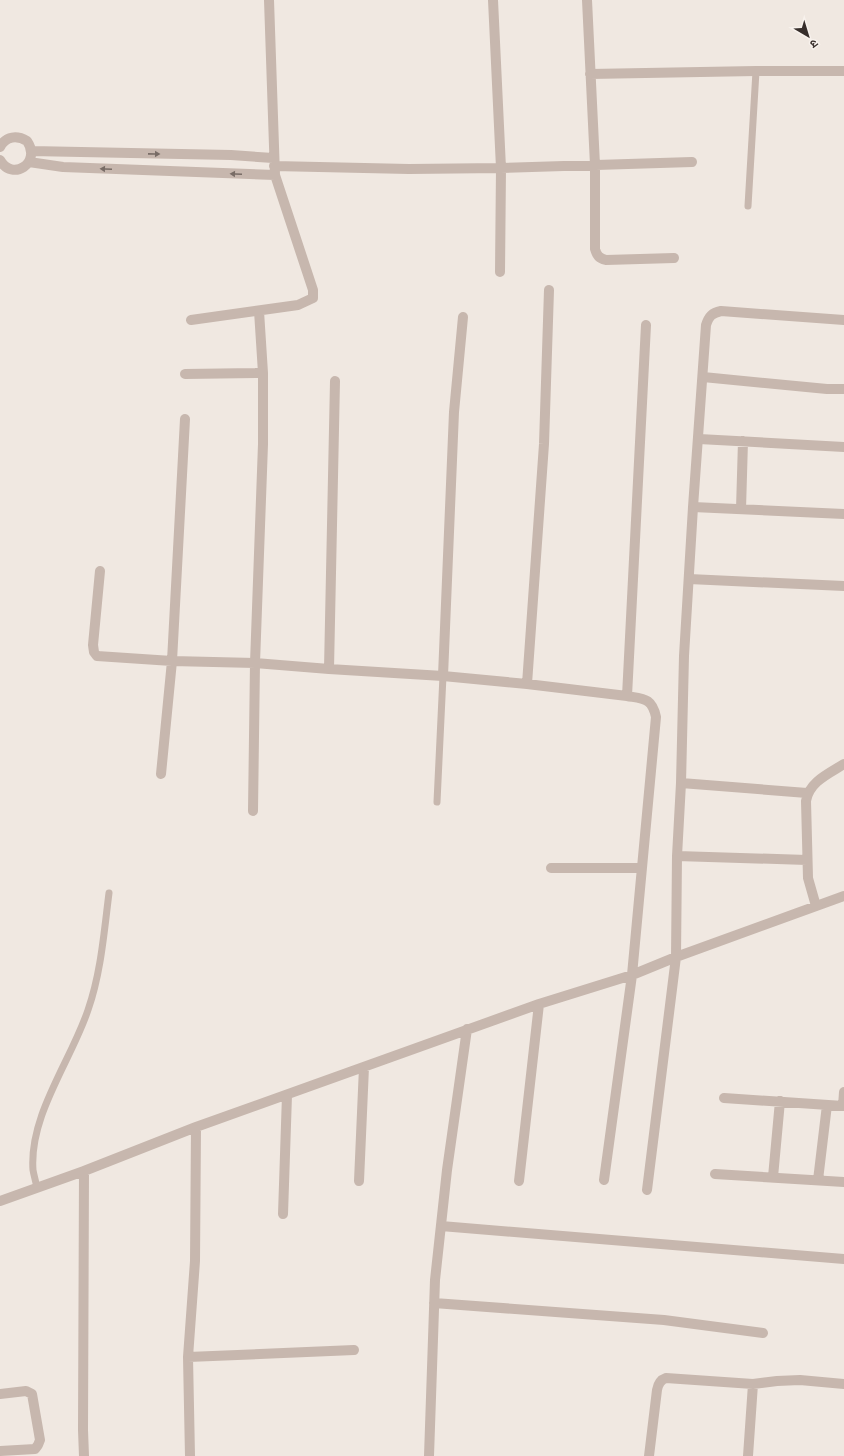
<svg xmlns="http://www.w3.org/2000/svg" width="844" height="1456" viewBox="0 0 844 1456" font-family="Quicksand,'Noto Sans Devanagari',sans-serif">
<rect width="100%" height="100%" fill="#f0e8e1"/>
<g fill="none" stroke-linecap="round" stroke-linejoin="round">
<path stroke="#c7b7ae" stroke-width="7" d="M748 206 756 71
M437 802 443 676
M37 1188C36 1182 34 1176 33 1170 29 1115 71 1061 88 1010 101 973 104 932 109 893"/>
<path stroke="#c7b7ae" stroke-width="10" d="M493 0 501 168 500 272
M587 0 595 165V249C597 256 599 258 606 260L674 258
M590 74 756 71H844
M0 147C6 136 17 135 27 141 42 163 12 182 0 160
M31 151 231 155 273 158
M29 162 63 167 275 175
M274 166 409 169 501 168 692 162
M191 320 298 305 313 298V290L275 175 269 0
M185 374 263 373
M703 377 827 389H844
M699 439 844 447
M693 507 844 514
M741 509 743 441
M100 571 93 645 94 652 97 656 172 661 255 663 329 669 443 676 527 684 627 696C644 699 652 698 656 717L632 975 604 1180
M689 579 844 586
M329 669 335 381
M443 676 454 412 463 317
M527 684 544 444 549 290
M627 696 646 325
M161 774 172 661 185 419
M681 783 807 793
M253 811 255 663 263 444V373L259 311
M677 856 807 860
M551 868H642
M816 906 808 878 806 801C809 782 828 774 844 764
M724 1098 843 1106 844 1092
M84 1171 83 1430 84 1456
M715 1174 844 1182
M773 1177 780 1101
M818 1180 827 1105
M359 1181 364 1067
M519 1181 539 1004
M647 1190 676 957 677 856 681 783 684 656 693 507 706 325C709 316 712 313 721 311L844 320
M0 1201 84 1171 196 1127 539 1004 632 975 676 957 844 896
M283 1214 287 1095
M441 1226 844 1259
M434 1303 664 1320 763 1333
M188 1357 354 1350
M0 1394 26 1391 32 1394 40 1440 38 1445 35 1449 0 1451
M190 1456 188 1357 195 1261 196 1127
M429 1456 435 1280 447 1170 467 1029
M649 1456 657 1390C658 1384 660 1380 666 1378L753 1384 777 1381 800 1380 844 1384
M748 1456 753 1384"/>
</g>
<defs><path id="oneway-solid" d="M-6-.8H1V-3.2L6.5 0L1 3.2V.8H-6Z"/></defs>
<g fill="#786c66">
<use href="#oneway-solid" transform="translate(154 154) rotate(1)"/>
<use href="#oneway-solid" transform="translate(106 169) rotate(-178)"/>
<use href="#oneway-solid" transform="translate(236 174) rotate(-178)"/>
</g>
<g transform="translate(808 36) rotate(142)" stroke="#f8f2ed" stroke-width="3" paint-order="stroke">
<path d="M0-3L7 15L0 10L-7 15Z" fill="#372e2b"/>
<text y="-6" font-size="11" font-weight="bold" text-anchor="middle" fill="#372e2b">उ</text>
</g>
</svg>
